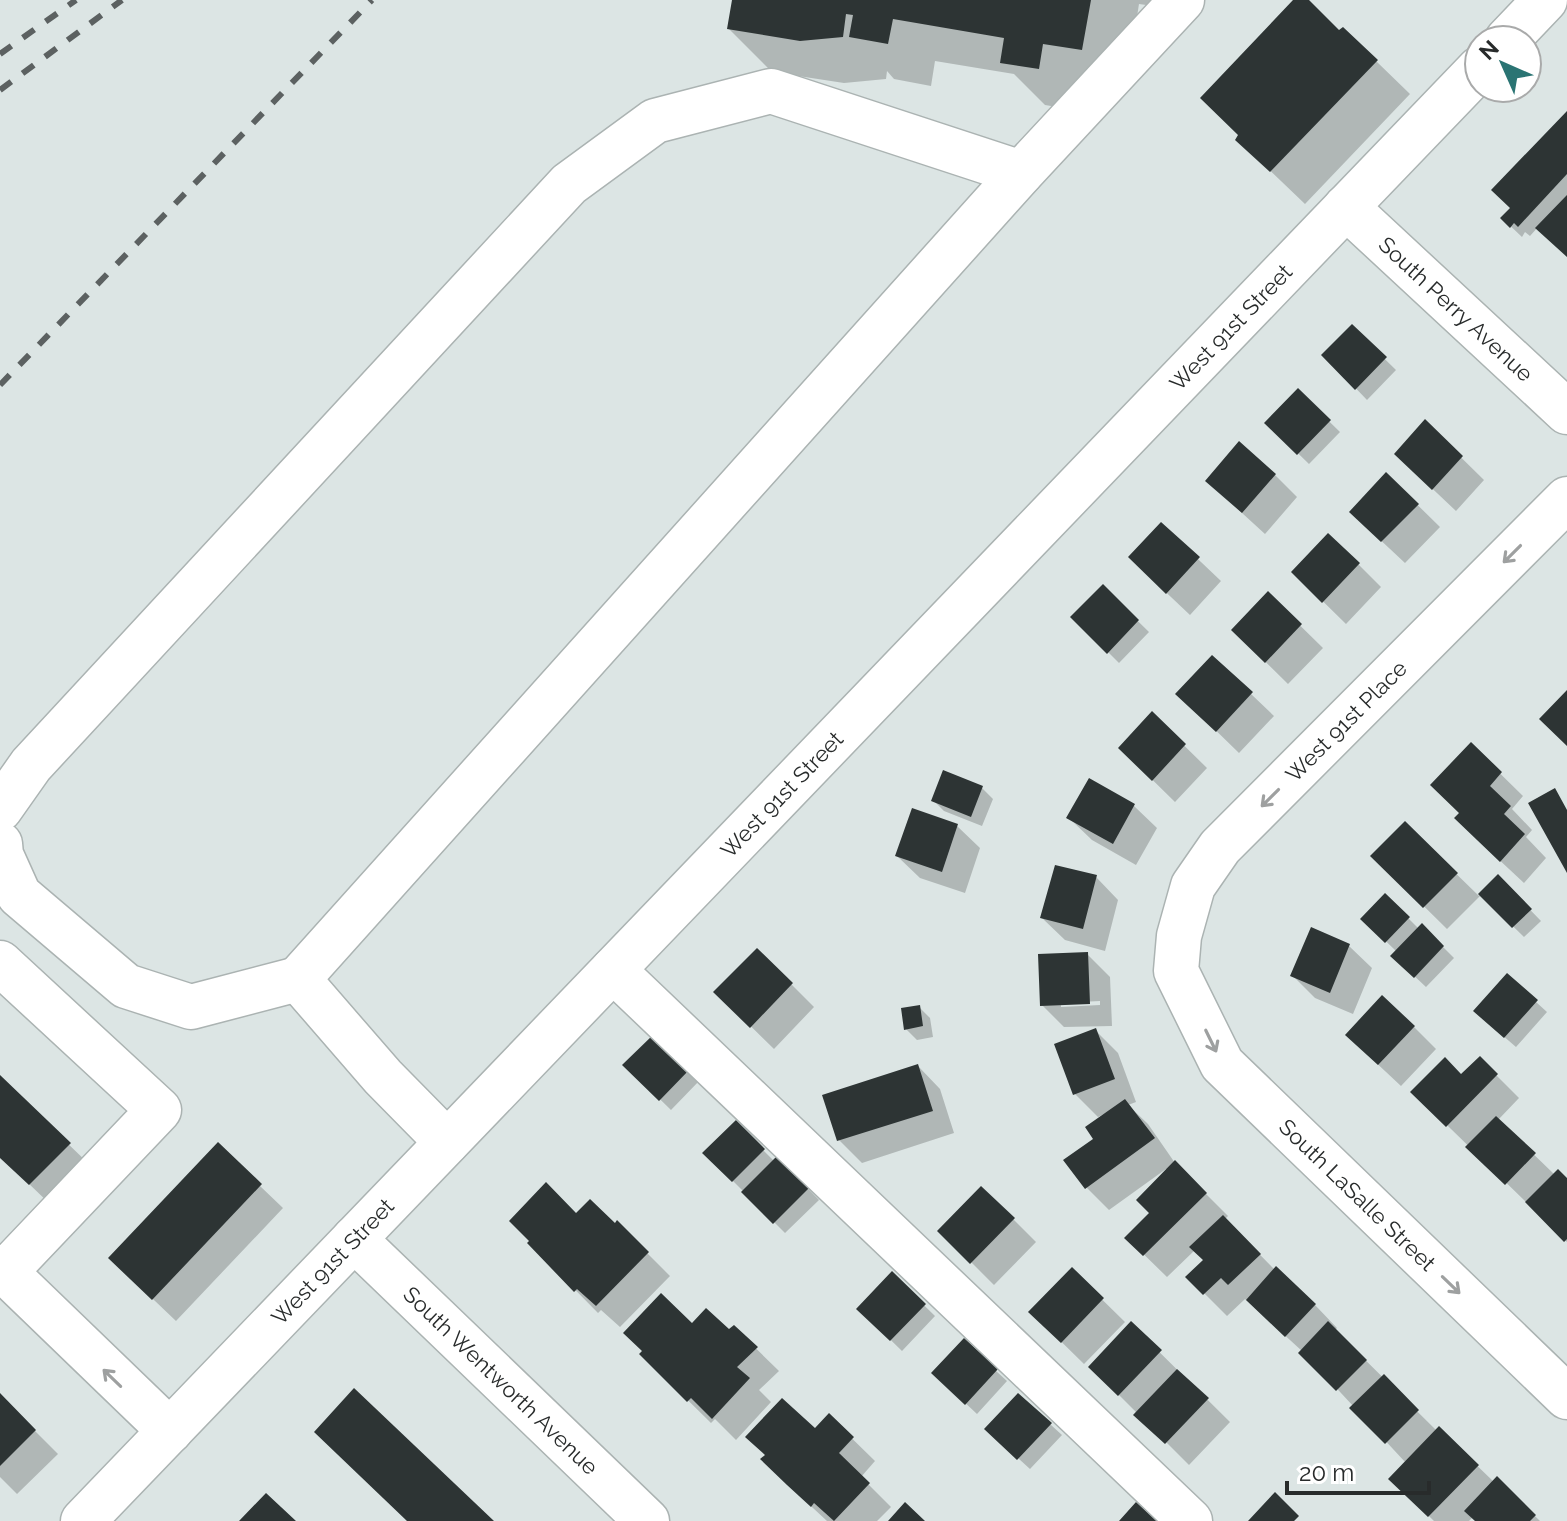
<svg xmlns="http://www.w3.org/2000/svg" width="1567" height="1521" viewBox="0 0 1567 1521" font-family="Raleway,sans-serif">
<rect width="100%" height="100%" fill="#dce5e4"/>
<path fill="#0003" fill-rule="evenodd" d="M734 0H1178L1161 7 1139 4 1125 92 1081 111 1045 105 1014 74 935 61 931 86 894 79 887 71 886 79 844 83 772 72 729 29Z
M1296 0H1306L1339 33 1343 29 1410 94 1305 204 1238 140Z
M1567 114V255L1538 227 1530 236 1525 232 1522 237 1502 218 1512 208Z
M1352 327 1396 370 1367 400 1324 355Z
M1298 391 1340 432 1309 464 1267 423Z
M1425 422 1484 480 1456 511 1419 476Z
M1386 474 1440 527 1405 563 1374 534Z
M1275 475 1297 497 1265 534 1207 481Z
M1161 524 1221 581 1190 615 1153 580Z
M1358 564 1381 587 1346 624 1293 572Z
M1103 587 1149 632 1119 663 1073 617Z
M1268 594 1323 648 1288 684 1233 630Z
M1251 694 1274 716 1239 753 1201 716Z
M1152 714 1207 768 1175 802 1120 748Z
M1471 745 1523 796 1512 809 1532 830 1526 837 1546 858 1524 883 1479 841 1461 814Z
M945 773 982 788 993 799 982 826 944 811 933 800Z
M1134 806 1157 828 1136 865 1092 840 1069 818Z
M1405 824 1479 896 1498 877 1541 921 1524 937 1481 895 1447 929 1373 856Z
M957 826 980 848 965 893 920 878 897 856Z
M1096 877 1118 900 1105 951 1065 940 1042 918Z
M1385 895 1419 929 1422 926 1454 958 1426 987 1393 956 1397 952 1363 919Z
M1349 946 1372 968 1353 1014 1315 998 1293 976Z
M1087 954 1110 977 1112 1026 1064 1027 1042 1005ZM1100 1001V1005L1061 1007V1003Z
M791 984 814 1007 774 1049 716 992Z
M1536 1002 1547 1012 1516 1047 1487 1022Z
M919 1007 930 1018 933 1037 917 1040 906 1029Z
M1414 1027 1436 1049 1401 1086 1370 1057Z
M1095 1030 1118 1053 1136 1102 1128 1105 1148 1124 1175 1163 1228 1216 1225 1219 1275 1270 1315 1305 1337 1328 1335 1330 1437 1431 1439 1429 1494 1482 1497 1479 1540 1521H1477L1473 1517 1469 1521H1434L1391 1479 1406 1463 1302 1351 1245 1299 1227 1316 1188 1277 1205 1260 1195 1250 1167 1277 1127 1238 1152 1213 1168 1171 1166 1169 1109 1210 1087 1188 1096 1139 1106 1113 1098 1117 1075 1094Z
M655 1036 700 1080 671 1110 625 1065Z
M1480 1059 1519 1098 1498 1120 1555 1175 1567 1181V1242L1413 1092 1461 1077Z
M918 1066 940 1089 954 1133 862 1163 839 1140Z
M0 1078 92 1167 52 1206 0 1156Z
M736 1123 774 1161 778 1158 819 1200 785 1233 705 1153Z
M260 1186 283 1208 176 1321 133 1280Z
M982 1188 1036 1242 994 1285 940 1231Z
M576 1215 614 1226 617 1223 670 1276 620 1327 601 1310 598 1313 529 1243Z
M1072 1270 1125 1322 1084 1364 1031 1312Z
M892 1274 935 1316 902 1351 859 1309Z
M1131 1324 1230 1422 1189 1465 1091 1367Z
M734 1327 779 1371 759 1390 771 1402 736 1440 715 1419 711 1423 641 1354 729 1331Z
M996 1371 1007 1381 977 1414 945 1384Z
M1018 1395 1062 1435 1030 1469 998 1440Z
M0 1396 58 1454 17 1494 0 1477Z
M829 1416 875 1461 861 1477 891 1507 877 1521H827L785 1482Z"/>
<path fill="#2d3434" d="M732 0H1091L1082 50 1043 44 1039 69 1000 63 1004 38 893 19 888 44 849 37 853 15 846 14 843 37 800 41 727 29Z
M1293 0H1309L1339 30 1343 27 1378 60 1270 172 1235 140 1238 135 1200 98Z
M1567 111V174L1518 227 1514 223 1510 228 1500 218 1510 208 1491 190Z
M1567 195V257L1535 228Z
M1352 324 1387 357 1355 390 1321 355Z
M1298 388 1331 420 1297 455 1264 423Z
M1425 419 1463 456 1432 490 1394 454Z
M1239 441 1276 474 1242 513 1205 481Z
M1386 472 1419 504 1381 542 1349 512Z
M1161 522 1200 557 1166 594 1128 557Z
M1328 533 1360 563 1322 603 1291 572Z
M1103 584 1139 620 1107 654 1070 617Z
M1268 591 1302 624 1265 663 1231 630Z
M1212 655 1253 692 1216 732 1175 694Z
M1567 690V746L1539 719Z
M1152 711 1186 744 1152 781 1118 748Z
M1471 742 1502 772 1490 786 1511 806 1504 814 1525 834 1500 862 1454 818 1459 813 1430 785Z
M943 770 983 786 971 817 931 801Z
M1089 778 1135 804 1113 844 1066 818Z
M1555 788 1567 810V873L1528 803Z
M912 808 958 824 942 872 895 856Z
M1405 821 1458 873 1423 908 1370 856Z
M1055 865 1097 875 1083 929 1040 918Z
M1498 874 1532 909 1512 928 1478 894Z
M1385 893 1410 917 1385 943 1360 919Z
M1422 923 1444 946 1414 978 1390 956Z
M1311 927 1350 944 1330 993 1290 976Z
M757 948 793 983 750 1028 713 992Z
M1088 952 1090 1004 1040 1006 1038 954Z
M1507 973 1538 1000 1504 1038 1473 1011Z
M1382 995 1415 1026 1378 1065 1345 1035Z
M920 1005 923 1026 904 1030 901 1008Z
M1096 1028 1115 1079 1073 1095 1054 1044Z
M655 1033 691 1068 659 1101 622 1065Z
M1480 1056 1498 1074 1446 1127 1410 1092 1445 1057 1461 1074Z
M918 1064 933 1111 837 1141 822 1095Z
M0 1075 71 1143 29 1185 0 1158Z
M1125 1099 1155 1138 1085 1189 1063 1160 1093 1139 1085 1127Z
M1496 1116 1536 1153 1505 1185 1465 1147Z
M736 1120 765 1149 732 1182 702 1153Z
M218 1142 262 1184 152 1300 108 1258Z
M778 1155 810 1187 773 1224 741 1192Z
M1175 1160 1207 1193 1143 1256 1124 1238 1149 1213 1136 1200Z
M1558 1169 1567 1178V1239L1564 1242 1525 1202Z
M546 1182 576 1213 590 1199 615 1223 617 1220 649 1252 596 1306 577 1289 574 1292 527 1243 529 1241 509 1221Z
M981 1186 1015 1218 970 1264 937 1231Z
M1223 1215 1261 1254 1228 1285 1221 1278 1203 1295 1185 1277 1203 1260 1189 1247Z
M1276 1266 1316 1304 1285 1337 1246 1300Z
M1072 1267 1104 1298 1061 1343 1028 1312Z
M892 1271 926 1304 890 1341 856 1309Z
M661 1293 692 1323 706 1308 729 1329 734 1325 758 1347 737 1367 750 1378 712 1419 691 1398 687 1402 639 1354 642 1351 623 1333Z
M1131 1321 1162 1350 1118 1396 1088 1367Z
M1328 1321 1367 1360 1336 1391 1298 1353Z
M964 1338 998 1369 965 1405 931 1373Z
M1177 1369 1209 1398 1165 1444 1133 1415Z
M1384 1374 1419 1410 1385 1444 1349 1408Z
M354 1388 494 1521H407L314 1432Z
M0 1393 36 1430 0 1466Z
M1018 1393 1052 1423 1017 1460 984 1429Z
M782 1398 815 1428 829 1413 854 1437 839 1453 870 1483 834 1521 814 1503 811 1507 787 1485 760 1459 765 1455 745 1437Z
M1439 1426 1479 1465 1428 1517 1388 1479Z
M1497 1476 1536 1515 1530 1521H1475L1464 1511Z
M1275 1492 1299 1516 1294 1521H1248Z
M266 1493 296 1521H239Z
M905 1502 925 1521H888Z
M1136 1502 1157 1521H1119Z"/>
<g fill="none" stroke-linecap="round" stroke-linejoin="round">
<defs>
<g id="minor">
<path d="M1507 40 1545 0"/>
<path id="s1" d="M1346 207 1567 412"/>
<path id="s2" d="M1567 499 1220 847 1193 886 1179 936 1176 971 1222 1064 1567 1397"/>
<path d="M0 809 31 765 569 184 655 121 771 91 1021 173"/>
<path d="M0 844 1 855 19 895 126 986 191 1007 298 979"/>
<path d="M0 963 159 1110 5 1272"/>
<path d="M613 970 1190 1521"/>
<path d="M447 1142 383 1077 298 979 1021 173 1182 0"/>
<path id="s3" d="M354 1239 647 1521"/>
<path d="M0 1267 170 1431"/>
<path id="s4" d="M83 1521 1479 69"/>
</g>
</defs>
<use href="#minor" stroke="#abb3b2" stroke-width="47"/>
<use href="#minor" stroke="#fff" stroke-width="44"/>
<path stroke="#5c6161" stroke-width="6" stroke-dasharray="14 14" stroke-linecap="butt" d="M0 54 76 0
M0 90 122 0
M0 385 372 0"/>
</g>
<defs><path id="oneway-shaft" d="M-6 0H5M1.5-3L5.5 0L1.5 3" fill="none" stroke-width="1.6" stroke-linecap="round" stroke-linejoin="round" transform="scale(2)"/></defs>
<g stroke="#9ea0a0">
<use href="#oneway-shaft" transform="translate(1512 554) rotate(135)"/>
<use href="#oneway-shaft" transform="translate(1270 798) rotate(135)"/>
<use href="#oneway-shaft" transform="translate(1211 1041) rotate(64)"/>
<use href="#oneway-shaft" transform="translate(1451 1285) rotate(44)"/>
<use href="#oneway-shaft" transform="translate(112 1378) rotate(-136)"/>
</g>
<g text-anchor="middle" stroke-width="8" stroke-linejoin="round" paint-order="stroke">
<g font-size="22" fill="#282b2b" stroke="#fff">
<text dy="8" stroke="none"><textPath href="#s1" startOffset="150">South Perry Avenue</textPath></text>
<text dy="8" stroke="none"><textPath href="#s4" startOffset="1656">West 91st Street</textPath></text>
<text transform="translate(1346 721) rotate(-45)" y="8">West 91st Place</text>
<text dy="8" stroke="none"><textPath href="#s4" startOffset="1008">West 91st Street</textPath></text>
<text dy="8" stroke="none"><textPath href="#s2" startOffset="918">South LaSalle Street</textPath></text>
<text dy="8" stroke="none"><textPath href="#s4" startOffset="360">West 91st Street</textPath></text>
<text dy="8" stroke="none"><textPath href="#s3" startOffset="204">South Wentworth Avenue</textPath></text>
</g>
</g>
<g transform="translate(1503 64) rotate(315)"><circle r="38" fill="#ffffff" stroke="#a9aaaa" stroke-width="2"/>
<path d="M0-6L14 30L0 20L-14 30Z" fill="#2a7473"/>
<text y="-12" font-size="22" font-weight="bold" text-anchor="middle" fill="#282b2b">N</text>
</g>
<path d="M1287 1481v12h142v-12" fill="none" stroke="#282b2b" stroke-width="4"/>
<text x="1299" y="1481" font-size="24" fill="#282b2b" stroke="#ffffff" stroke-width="6" paint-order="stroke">20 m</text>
</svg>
